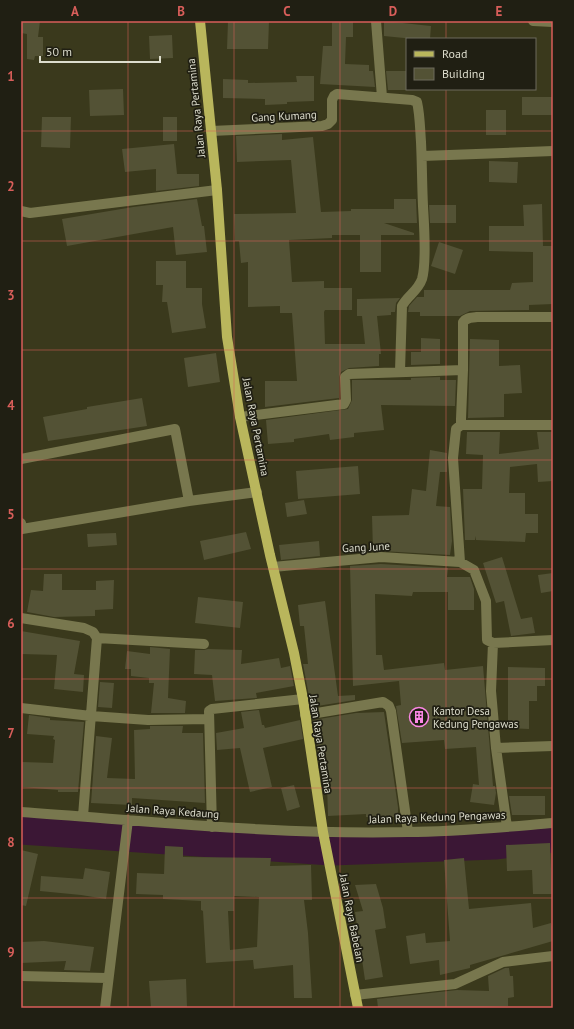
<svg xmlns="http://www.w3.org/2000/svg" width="574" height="1029" viewBox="0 0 574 1029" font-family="'PT Sans',sans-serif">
<rect width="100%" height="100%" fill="#3a391c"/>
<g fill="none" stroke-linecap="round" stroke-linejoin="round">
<path stroke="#3b1735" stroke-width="29" d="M21 830 331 851 495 845 553 838"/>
</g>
<path fill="#535235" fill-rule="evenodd" d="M22 21H40L38 37H43V56H35L34 60 27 59V34L21 33Z
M228 21H269L268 49H227Z
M332 21H353V37H346L345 64 369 65V71H373L375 87 320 84 323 46H332Z
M384 21 431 26 430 39H414L384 36Z
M172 35 173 58 150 59 149 36Z
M386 71H407V90H388Z
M296 76H314V101L287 102V104L265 105V99L223 98V79L248 80V83L297 82Z
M123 89 124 115 90 116 89 90Z
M522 97H553V115H522Z
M486 110H506V135H486Z
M42 117H71L70 148 41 147Z
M163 117H177V141H163Z
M282 134V140L313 137 321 212 351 211V209H394V199H416L417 223H384L414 233V235H381V272H360V235H332V238L289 240 292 282 324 281V288H352V310H325L324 312 325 344H365L362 316H357V299L400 298 396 303 395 312H391V315L377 316 381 354H379V366L349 368 341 372 339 377V398L265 407V381H297L292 313H280V306L248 307V262L241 263 239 241H235L234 214 296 213 291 160 237 162 236 136Z
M174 144 177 174H199V186L156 191V169L125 172 122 149Z
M489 161 518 162 517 183 489 182Z
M197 199 202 226H204L207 252 176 255 173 227 67 246 62 219 133 207Z
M542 204 543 246H553V304L529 305V310L470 311 460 316H420V312H408L409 306 417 297H424V290H510L512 283 533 282V252L489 251V226H524L523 205Z
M429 205H456V223H430Z
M439 242 463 250 455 274 431 266Z
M156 261H186V288H202V304L206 328 172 333 167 302H162L163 285H156Z
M421 338 440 339V364L411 365V352H421Z
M470 339 499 340V366L520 365 522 393 504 394V417L468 418Z
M216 353 220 382 188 387 184 358Z
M440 377V380H456L455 406 381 405 384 430 354 433V437L330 440 329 434 294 439V442L268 444 266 420 348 409 352 400V380H411V378Z
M142 398 147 426 48 441 43 417 87 409V407Z
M467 432H500L499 454 539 449 537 432H553V481L538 482 537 464 510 467 509 493H525V514H538V533H526L525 542 476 540 475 536V540H465L463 489H482L483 455 466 454Z
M430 450 447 453V472H440L436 506 450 507 452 541 450 555 381 551H373L372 516 409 515 412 489 426 491Z
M358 466 360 494 298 499 296 471Z
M304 500 307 514 287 517 285 503Z
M246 532 251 549 204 560 200 541Z
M116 533 117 545 88 547 87 534Z
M319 541 320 556 281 560 279 545Z
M502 557 521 619 532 617 535 633 511 636 504 601 496 603 483 563Z
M381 564 448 568 447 577H470L474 589V610H448V592H413L412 596 375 594 376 655H382L384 670 444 663 445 670 483 666 493 786H495L496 793 494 805 470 802 473 784 479 785 476 747 445 749 444 740 402 743 396 706 401 705 399 681 353 686 350 566Z
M553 573V591L541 593 538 575Z
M44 574H62V590H96V581L114 580 113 609 95 610V616L54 617 27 612 31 590 43 591Z
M198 597 243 602 240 628 195 623Z
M325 601 338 696 355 695V700L311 707 303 664H308L304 626H300L298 605Z
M21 631 80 641 74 674 84 675 83 692 54 689 57 655 21 654Z
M150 647 170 649 168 698 186 701 185 713H151L154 683H149V678L131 676V669H125L127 651 150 654Z
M208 649 242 650 241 664 279 658 281 668 290 666 294 686 256 693 257 698 215 701 212 675 194 674 195 650H204Z
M508 667 545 668V686H537V701H529V729L508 728Z
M100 682 114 683 112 708 98 707Z
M259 710 262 725H264L265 728 300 720 303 739 263 748 272 787 250 792 240 748 217 750 216 733 244 728 241 712Z
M384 712 398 807V817H366V814L328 816 327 783 323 753H318L313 720 356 713Z
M29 715 50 718V720L84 722 78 792H58V790L21 787 22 762 53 763 55 740 53 739 54 736 27 734Z
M150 726H183L182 733H203L205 803 132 798V805L91 803 96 736 112 738 107 778 135 779 134 730 150 729Z
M294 785 300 807 287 811 281 788Z
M509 796H545V815H512Z
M550 843 552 894H533L532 870 507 871 506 845Z
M165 846 183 847V857L271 858 270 866 311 865 312 900H304L308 933 312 998H294L293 965 254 969 253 960 206 963 203 911 201 910V901L163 899V895L136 894 137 873 164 874ZM234 896 259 897 257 947 230 950 228 911H234Z
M21 850 38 854 26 906 21 905Z
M464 858 469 909 531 903 533 928 551 923 553 931V941L470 965V968L440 975 439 960 410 964 406 936 425 933 426 943 450 941 444 860Z
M85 868 110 872 106 899 81 895 40 891 41 876 83 879Z
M376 884 383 908 386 928 375 930 383 977 365 980 355 912 363 911 355 885Z
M44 941 94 947 90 971 64 970 66 961 21 963V942Z
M505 968H509L510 976H513L514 997 508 998V1006L484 1007 485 1008H378L377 999 457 990 489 991 488 976Z
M186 979 187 1007 151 1008 149 981Z"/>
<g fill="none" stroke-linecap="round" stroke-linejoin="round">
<path stroke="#78774e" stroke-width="10" d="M376 21 382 97
M533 21 553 22
M211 131 322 126 328 124 332 120V100L334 96 337 94 412 100 417 102C420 115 420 129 421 142 422 163 422 185 423 206 424 225 427 262 422 279 418 291 407 296 402 306L400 371
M422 156 553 151
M21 211 30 213 217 190
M553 317H477C471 318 467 317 463 322V370L461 419V425H553
M240 417 344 404 346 400 345 377 349 374 463 370
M21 459 175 429 189 501
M21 523 22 529 189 501 257 492
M460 562 453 458 456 429 461 425
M273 567 381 557 460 562 474 570 486 601 487 640 493 643 553 640
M21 618 84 628 93 632 97 638 83 816
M97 638 204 644
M493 643 491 691 496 748 507 827
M21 708 91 716 148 720 208 719
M305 715 383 702 389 706 391 711 408 832
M496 748 553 746
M21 812C150 821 279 835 408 832 456 832 505 827 553 823
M212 827 209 711 212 709 303 699
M21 976 107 978
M355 995 455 984 503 962 553 956
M105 1008 128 820"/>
<path stroke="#b9b65c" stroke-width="10" d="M200 21 217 190 227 337 240 417 270 555 294 653 303 699 323 832 358 1008"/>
</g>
<path fill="none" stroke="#d85e5a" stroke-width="1" stroke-opacity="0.55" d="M128 21V1008M234 21V1008M340 21V1008M446 21V39M446 89V1008M21 131H553M21 241H553M21 350H553M21 460H553M21 569H553M21 679H553M21 788H553M21 898H553"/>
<defs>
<symbol id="building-ring" viewBox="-11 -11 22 22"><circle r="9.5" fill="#201f13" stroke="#fb87e5" stroke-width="1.5"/><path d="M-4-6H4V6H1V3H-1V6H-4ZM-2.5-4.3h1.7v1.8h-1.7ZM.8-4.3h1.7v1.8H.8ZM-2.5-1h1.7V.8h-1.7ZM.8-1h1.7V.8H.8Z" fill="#fb87e5"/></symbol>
</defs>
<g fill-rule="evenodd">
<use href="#building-ring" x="408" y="706" width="22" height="22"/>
</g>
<g text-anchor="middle" stroke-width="3.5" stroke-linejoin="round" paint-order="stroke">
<g font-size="11" fill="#ddddcd" stroke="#201f13">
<text transform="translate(196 108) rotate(-96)" y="4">Jalan Raya Pertamina</text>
<text transform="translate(284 116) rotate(-3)" y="4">Gang Kumang</text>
<text transform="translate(256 427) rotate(79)" y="4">Jalan Raya Pertamina</text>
<text transform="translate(366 547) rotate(-3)" y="4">Gang June</text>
<text transform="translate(321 744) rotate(81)" y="4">Jalan Raya Pertamina</text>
<text transform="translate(173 811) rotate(4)" y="4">Jalan Raya Kedaung</text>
<text transform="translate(437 817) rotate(-2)" y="4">Jalan Raya Kedung Pengawas</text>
<text transform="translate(352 918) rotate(79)" y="4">Jalan Raya Babelan</text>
</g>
<g font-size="11" fill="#ddddcd" stroke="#201f13" text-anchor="start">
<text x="433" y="715">Kantor Desa<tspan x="433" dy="13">Kedung Pengawas</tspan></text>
</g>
</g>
<rect width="574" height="1029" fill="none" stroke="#201f13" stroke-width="44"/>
<rect x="406" y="38" width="130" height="52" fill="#201f13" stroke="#6c6b5d"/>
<rect x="414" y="51" width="20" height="6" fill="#b9b65c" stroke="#6c6b5d"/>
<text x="442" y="58" font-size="12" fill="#ddddcd">Road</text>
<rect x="414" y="68" width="20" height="12" fill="#535235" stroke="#6c6b5d"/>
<text x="442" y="78" font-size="12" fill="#ddddcd">Building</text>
<path d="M40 56v6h120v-6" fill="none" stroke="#ddddcd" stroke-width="2"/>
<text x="46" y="56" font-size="12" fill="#ddddcd" stroke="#201f13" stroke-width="3" paint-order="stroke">50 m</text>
<rect x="22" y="22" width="530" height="985" fill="none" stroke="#d85e5a" stroke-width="1.5"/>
<g font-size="13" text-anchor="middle" font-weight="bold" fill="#d85e5a">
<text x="75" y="16">A</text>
<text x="181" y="16">B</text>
<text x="287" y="16">C</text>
<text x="393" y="16">D</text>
<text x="499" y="16">E</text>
<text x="11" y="81">1</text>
<text x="11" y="191">2</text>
<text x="11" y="300">3</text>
<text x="11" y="410">4</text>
<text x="11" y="519">5</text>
<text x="11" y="628">6</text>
<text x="11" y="738">7</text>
<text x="11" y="847">8</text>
<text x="11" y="957">9</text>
</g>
</svg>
